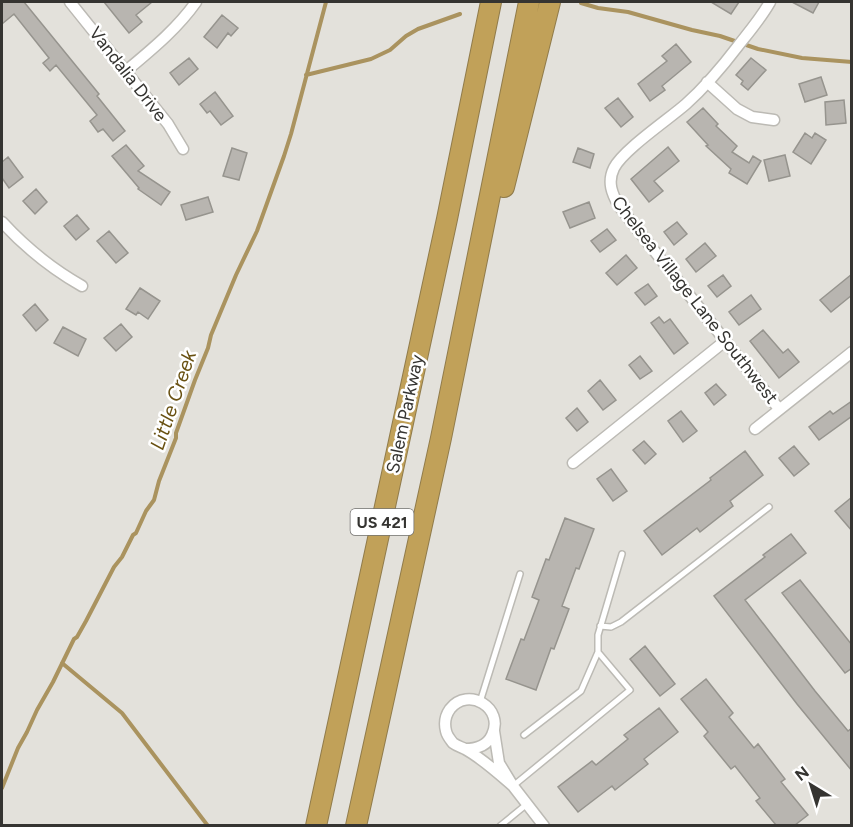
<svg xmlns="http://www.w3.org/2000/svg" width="853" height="827" viewBox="0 0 853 827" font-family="Figtree,sans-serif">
<rect width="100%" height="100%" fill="#e3e1db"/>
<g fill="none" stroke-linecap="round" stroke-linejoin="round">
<path stroke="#aa935f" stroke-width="4" d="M581 3 598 8 628 12 692 30 720 36 758 49 802 58 852 62
M306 75 371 59 390 50 406 36 418 29 460 14
M62 663 122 713 208 826
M2 788 18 748 27 732 37 710 53 682 74 639 77 637 86 621 114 567 122 557 133 535 136 533 146 511 154 500 159 481 176 438V433L195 380 208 348 211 335 236 275 257 231 284 156 291 134 326 2"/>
</g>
<path fill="#b8b5b0" stroke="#96948e" stroke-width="1.5" d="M2 2H24L99 94 97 96 125 131 113 141 103 129 98 132 90 121 97 115 56 65 50 71 43 63 49 58 14 14 2 24Z
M104 2H152L136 15 142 22 129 33Z
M711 2H739L731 14Z
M792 2H819L813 13Z
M222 15 238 28 231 36 228 33 217 48 204 37Z
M676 44 691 62 662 86 665 90 650 101 638 84 667 61 662 56Z
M189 58 198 69 179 85 170 73Z
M751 58 766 70 748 90 741 84 743 81 736 75Z
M821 77 827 95 805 102 799 84Z
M215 92 233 116 221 125 210 111 207 113 200 104Z
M618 98 633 117 621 127 605 108Z
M844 100 846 123 826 125 825 102Z
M703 108 718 124 716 126 737 146 732 152 749 163 753 156 761 161 747 184 729 173 731 169 706 146 708 145 687 122Z
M805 133 812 138 815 133 826 140 811 164 793 152Z
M126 145 144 166 138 171 170 192 161 205 138 189 139 188 112 156Z
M668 147 679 161 654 181 663 191 649 202 631 179Z
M232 148 247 153 239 180 223 176Z
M578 148 594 154 590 168 573 162Z
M785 155 790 176 769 181 764 160Z
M8 157 23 177 9 188 2 178V162Z
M36 189 47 202 35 214 23 201Z
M208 197 213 212 186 220 181 205Z
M589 202 595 218 570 228 563 212Z
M77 215 89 229 76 240 64 226Z
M677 222 687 234 674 245 664 232Z
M607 229 616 240 600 252 591 241Z
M109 231 128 253 116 263 97 241Z
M705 243 716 256 696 272 686 259Z
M626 255 637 268 617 285 606 273Z
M852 274V295L831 312 820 300Z
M723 275 731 286 717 297 708 286Z
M648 284 657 296 645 305 635 293Z
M140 288 160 301 148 319 138 312 136 315 126 309Z
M751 295 761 309 739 325 729 312Z
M35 304 48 320 36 331 23 315Z
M659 317 664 323 670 319 688 343 674 354 651 323Z
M121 324 132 337 116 351 104 338Z
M63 327 86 339 78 356 54 343Z
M763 330 783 353 788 349 799 362 779 378 750 341Z
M640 356 652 371 640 379 629 365Z
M600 380 616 400 603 410 588 391Z
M716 384 726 395 714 405 705 393Z
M852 401V416L819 440 809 427 830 411 833 414Z
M577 408 588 422 577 431 566 418Z
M681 411 697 431 683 442 668 421Z
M644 441 656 454 645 464 633 450Z
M794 446 809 464 794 476 779 458Z
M745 451 763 475 730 501 733 506 700 532 697 528 662 555 644 531 711 480 710 478Z
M611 469 627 491 613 501 597 479Z
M852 497V531L835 511Z
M565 518 594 529 579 569 576 568 562 606 569 609 554 649 551 648 536 690 506 679 521 639 524 640 539 600 532 597 546 559 549 560Z
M791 534 806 553 745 600 815 691 848 731 852 728V771L797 704 714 596 765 557 763 555Z
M800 580 852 645V668L845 673 782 593Z
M645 646 675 684 660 696 630 659Z
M706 679 733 713 729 717 754 748 758 744 785 779 781 782 808 815 795 825H776L756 801 760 798 735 766 731 769 704 736 708 732 681 699Z
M659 708 678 732 644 759 648 764 615 790 612 786 578 812 558 787 592 761 596 765 628 739 624 735Z"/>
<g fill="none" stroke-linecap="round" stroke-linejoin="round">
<defs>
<path id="lane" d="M600 626 611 627 621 622 769 507
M480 702 520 574
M524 735 581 691 598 652
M513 786 630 690 598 652V635L622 554
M500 826 527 804"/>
<path id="street" d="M70 2 168 124 183 149
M770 2C761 18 749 32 738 46 722 67 705 87 686 104 669 119 623 150 614 168 607 182 612 194 619 206L779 409
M126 71C151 50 177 29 196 2
M707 82 737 109 752 117 774 120
M2 222C25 247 52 269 82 286
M755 429 852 352
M573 463 725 341
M494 731 499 763 513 786 544 826
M465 749C477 749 487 746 492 735 505 708 468 686 450 709 445 716 444 723 446 731 447 736 450 739 453 743 457 746 461 747 465 749 483 759 498 773 513 786"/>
<path id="highway" d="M504 187 550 2
M316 826 447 219 491 2
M356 826 441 438 529 2"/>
</defs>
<use href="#lane" stroke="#bcbab4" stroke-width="8"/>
<use href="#street" stroke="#bcbab4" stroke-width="13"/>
<use href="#highway" stroke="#907b4b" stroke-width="22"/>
<use href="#lane" stroke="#fff" stroke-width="5"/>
<use href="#street" stroke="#fff" stroke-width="10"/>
<use href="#highway" stroke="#c1a159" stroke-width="20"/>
</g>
<g text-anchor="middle" stroke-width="5" stroke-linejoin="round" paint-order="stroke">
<rect fill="#fff" stroke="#72716f" stroke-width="1.5" x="350.5" y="509" width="63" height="26" rx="4.5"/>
<g font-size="16" font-weight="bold" fill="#353431">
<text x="382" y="528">US 421</text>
</g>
<g font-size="18" fill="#353431" stroke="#fff">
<text transform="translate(128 74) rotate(52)" y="6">Vandalia Drive</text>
<text transform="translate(695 300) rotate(52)" y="6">Chelsea Village Lane Southwest</text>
<text transform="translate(405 414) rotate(-78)" y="6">Salem Parkway</text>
</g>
<g font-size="20" font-style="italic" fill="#695112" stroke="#fff">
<text transform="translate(173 400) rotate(-71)" y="7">Little Creek</text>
</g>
</g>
<rect width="853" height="827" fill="none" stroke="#353431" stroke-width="6"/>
<g transform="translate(811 785) rotate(322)" stroke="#ffffff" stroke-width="4.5" paint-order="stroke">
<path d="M0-4.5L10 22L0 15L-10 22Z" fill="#353431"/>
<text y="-9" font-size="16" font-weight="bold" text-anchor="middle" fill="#353431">N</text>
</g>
</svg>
